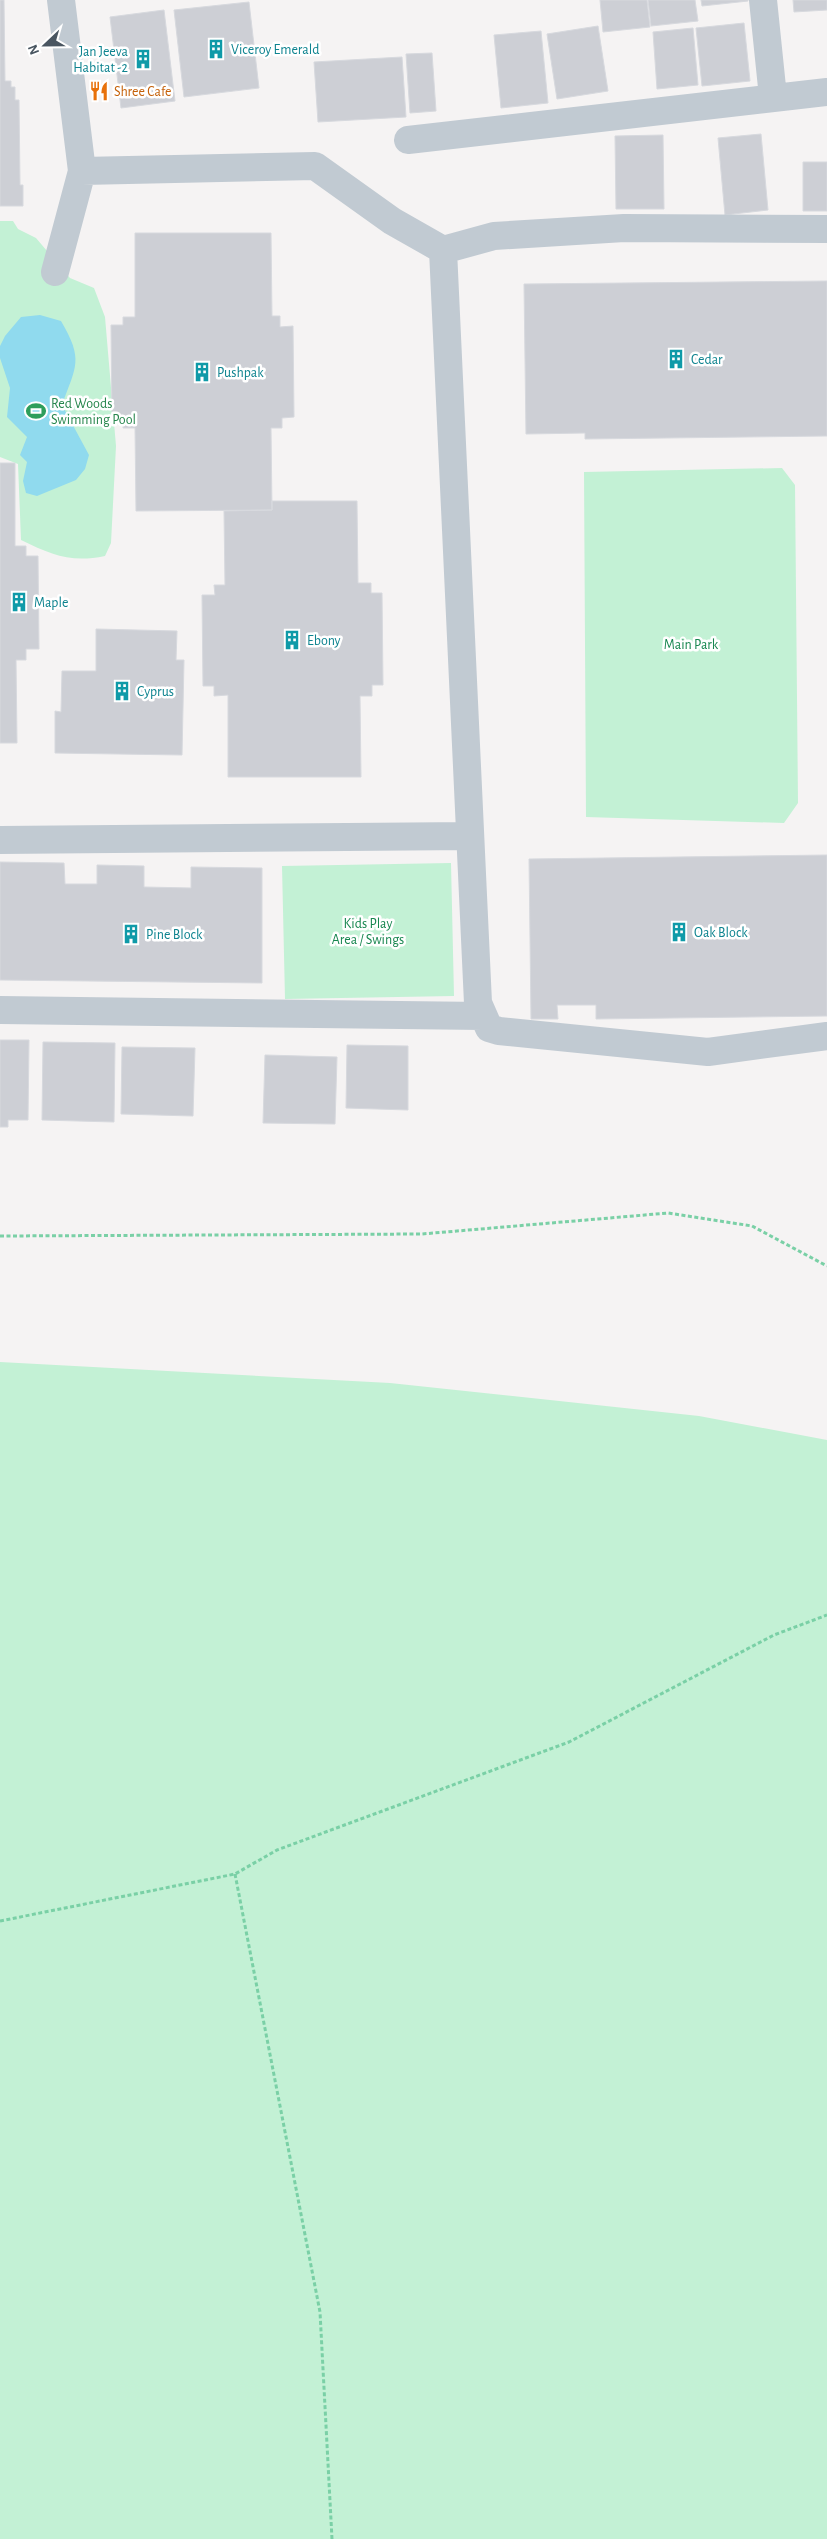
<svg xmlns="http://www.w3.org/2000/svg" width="827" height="2539" viewBox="0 0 827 2539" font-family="'Alegreya Sans',sans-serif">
<rect width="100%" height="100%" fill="#f5f3f3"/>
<path fill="#c3f1d5" d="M0 221H13L18 229 36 238 70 278 94 288 105 317 116 446 111 543 105 556C71 563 52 555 21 540L18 464 0 457Z
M782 468 795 485 798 803 784 823 586 817 584 472Z
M451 863 454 996 285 999 282 866Z
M0 1362 390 1383 699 1416 827 1440V2539H0Z"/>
<path fill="#90daee" d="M40 315 61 321C84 360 76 366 62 405L89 455 85 469 76 480 37 496 26 493 23 481 27 462 20 455 27 437 7 417 10 388 0 358V346L5 336 21 317Z"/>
<path fill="#cdcfd5" stroke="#d7d9de" d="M0 0H4L5 81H11V87H15V100H19L20 185H23V206H0Z
M600 0H647L650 27 603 32Z
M648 0H695L698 21 651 26Z
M701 0H748V1L702 6Z
M793 0H827V10L794 12Z
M249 2 259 88 184 97 174 10Z
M164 10 175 101 121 108 110 17Z
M744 23 750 81 702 86 696 28Z
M598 26 608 91 557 99 547 34Z
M693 28 698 85 657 89 653 32Z
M541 31 548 103 501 108 494 35Z
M432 53 436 111 410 113 406 54Z
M402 57 406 117 318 122 314 62Z
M761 134 768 210 725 215 718 138Z
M663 135 664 209H616L615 136Z
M803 162H827V211H803Z
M135 233H271L272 316H280V327L293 326 294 417 282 418V428H271L272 510 136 511 135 428H123V419H112L111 325H123V317H135Z
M827 281V436L585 439V433L526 434 524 284Z
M0 463H15V546H26V556H38L39 649H26V660H16L17 743H0Z
M272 501H357L358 583H371V593H382L383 685H372V696H360L361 777H228V695L214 696V686H203L202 595H215L214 585H225L224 511 272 510Z
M96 629 177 631 176 660H184L182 755 55 753V711L61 712 62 671H96Z
M827 855V1016L596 1019V1005H557L558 1019H531L529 859Z
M0 862 64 863 65 884H97V865L144 866V887L191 888V867L262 868V983L0 980Z
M0 1040H29L28 1120H8V1127H0Z
M43 1042 115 1043 114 1122 42 1120Z
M347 1045 408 1046V1110L346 1108Z
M122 1047 195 1048 193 1116 121 1114Z
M265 1055 337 1057 335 1124 263 1123Z"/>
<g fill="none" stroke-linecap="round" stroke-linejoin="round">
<path stroke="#7ad0a6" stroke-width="3" stroke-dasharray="4 2.5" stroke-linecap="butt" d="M0 1236 422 1234 668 1213 752 1226 827 1266
M235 1874 320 2312 332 2539
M0 1921 235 1874 277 1850 569 1742 774 1635 827 1615"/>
<path stroke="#c1cad2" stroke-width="28" d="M61 0 82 171 315 166 392 221 443 250 494 236 624 228 827 229
M763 0 773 97
M408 140 827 92
M443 250 478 1003 489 1028 499 1031 708 1052 827 1036
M55 272 82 171
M0 840 470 836
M0 1010 483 1016"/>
</g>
<defs>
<symbol id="building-bare" viewBox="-9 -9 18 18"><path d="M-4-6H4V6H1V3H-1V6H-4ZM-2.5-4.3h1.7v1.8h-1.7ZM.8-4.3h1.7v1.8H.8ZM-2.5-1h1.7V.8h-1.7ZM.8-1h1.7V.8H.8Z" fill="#0f9aa8" stroke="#fff" stroke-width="2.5" paint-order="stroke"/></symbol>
<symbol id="restaurant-bare" viewBox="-9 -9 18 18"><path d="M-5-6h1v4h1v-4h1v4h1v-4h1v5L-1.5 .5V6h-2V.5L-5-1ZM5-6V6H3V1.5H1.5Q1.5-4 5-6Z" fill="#e8710a" stroke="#fff" stroke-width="2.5" paint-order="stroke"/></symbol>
<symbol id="stadium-bare" viewBox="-9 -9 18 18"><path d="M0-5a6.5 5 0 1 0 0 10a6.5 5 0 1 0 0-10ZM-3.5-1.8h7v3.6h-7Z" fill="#2e9e5b" stroke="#fff" stroke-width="2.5" paint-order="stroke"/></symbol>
</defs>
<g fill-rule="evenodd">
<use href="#building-bare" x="202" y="35" width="28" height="28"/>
<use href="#building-bare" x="129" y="45" width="28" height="28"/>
<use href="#restaurant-bare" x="85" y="77" width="28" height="28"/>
<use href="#building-bare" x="662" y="345" width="28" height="28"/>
<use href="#building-bare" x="188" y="358" width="28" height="28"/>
<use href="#stadium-bare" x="22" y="397" width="28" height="28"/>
<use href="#building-bare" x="5" y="588" width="28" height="28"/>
<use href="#building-bare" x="278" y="626" width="28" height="28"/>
<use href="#building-bare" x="108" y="677" width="28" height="28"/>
<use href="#building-bare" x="665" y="918" width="28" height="28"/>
<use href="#building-bare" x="117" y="920" width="28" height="28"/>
</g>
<g text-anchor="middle" stroke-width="5" stroke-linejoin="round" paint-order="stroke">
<g font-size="14" fill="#0d838f" stroke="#fff" text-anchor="start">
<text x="231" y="54">Viceroy Emerald</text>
<text x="128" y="56" text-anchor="end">Jan Jeeva<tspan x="128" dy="16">Habitat -2</tspan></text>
<text x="691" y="364">Cedar</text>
<text x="217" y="377">Pushpak</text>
<text x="34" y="607">Maple</text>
<text x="307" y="645">Ebony</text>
<text x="137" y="696">Cyprus</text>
<text x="694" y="937">Oak Block</text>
<text x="146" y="939">Pine Block</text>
</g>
<g font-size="14" fill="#c56008" stroke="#fff" text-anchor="start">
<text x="114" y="96">Shree Cafe</text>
</g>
<g font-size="14" fill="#27864d" stroke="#fff" text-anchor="start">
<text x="51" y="408">Red Woods<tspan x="51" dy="16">Swimming Pool</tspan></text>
</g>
<g font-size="14" fill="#17864f" stroke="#fff">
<text x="691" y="649">Main Park</text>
<text x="368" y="928">Kids Play<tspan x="368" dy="16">Area / Swings</tspan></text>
</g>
</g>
<g transform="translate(45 45) rotate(248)" stroke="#ffffff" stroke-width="4" paint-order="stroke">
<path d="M0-4L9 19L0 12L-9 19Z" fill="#4a5661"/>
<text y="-8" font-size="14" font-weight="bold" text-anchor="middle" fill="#4a5661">N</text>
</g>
</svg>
